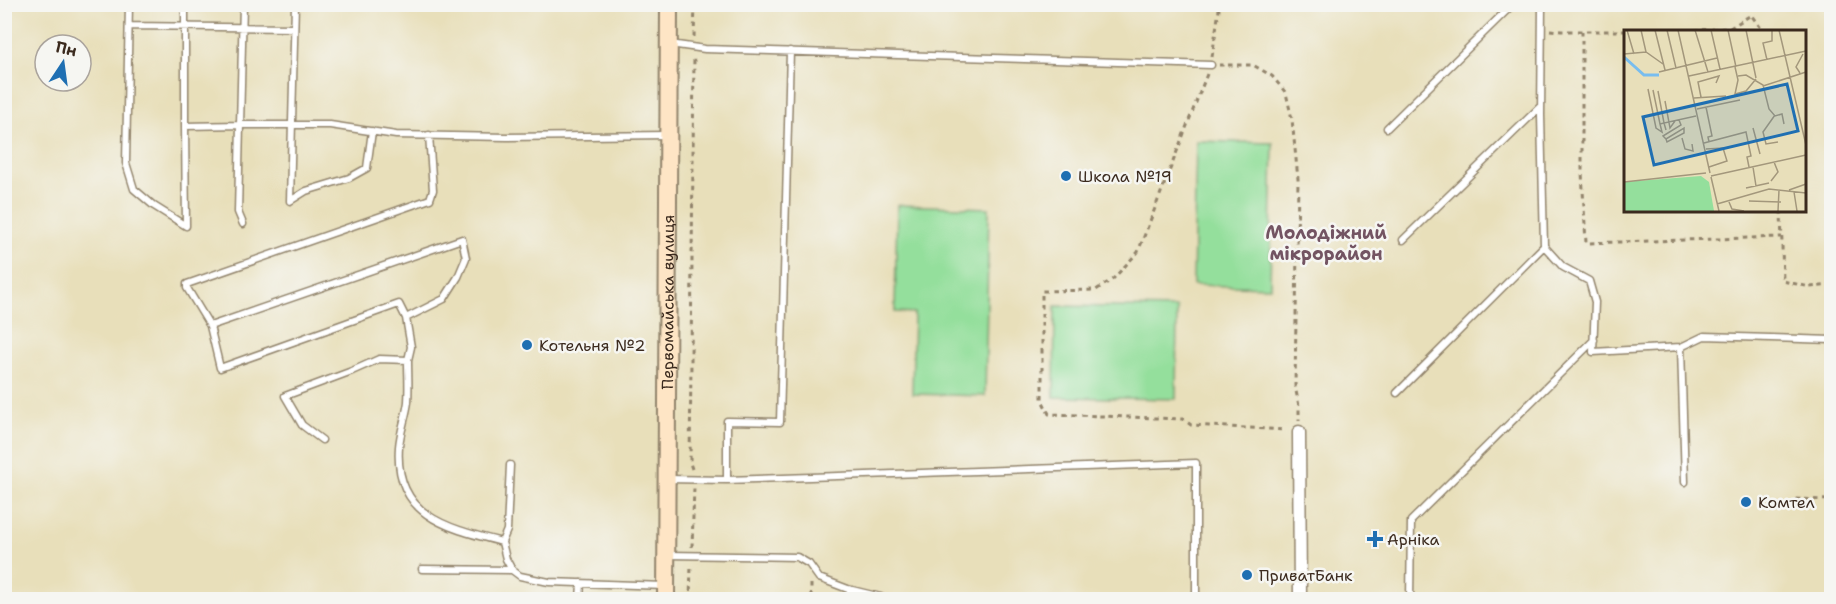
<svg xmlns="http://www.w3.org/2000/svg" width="1836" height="604" viewBox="0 0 1836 604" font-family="'Shantell Sans',sans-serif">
<rect width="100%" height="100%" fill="#f6f6f2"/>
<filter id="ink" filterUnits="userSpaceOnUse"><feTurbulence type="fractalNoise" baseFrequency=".0167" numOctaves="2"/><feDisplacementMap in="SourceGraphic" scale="12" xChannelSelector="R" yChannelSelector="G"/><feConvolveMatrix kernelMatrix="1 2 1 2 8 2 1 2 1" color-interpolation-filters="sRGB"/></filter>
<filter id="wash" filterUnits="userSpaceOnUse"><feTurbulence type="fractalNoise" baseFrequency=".008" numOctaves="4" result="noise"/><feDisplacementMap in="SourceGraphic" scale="24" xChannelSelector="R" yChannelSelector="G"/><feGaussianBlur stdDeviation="1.35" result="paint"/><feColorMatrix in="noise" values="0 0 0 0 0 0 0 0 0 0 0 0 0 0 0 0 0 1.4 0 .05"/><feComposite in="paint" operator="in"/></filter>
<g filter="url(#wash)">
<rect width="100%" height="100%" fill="#e8dfba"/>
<path fill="#94df9c" stroke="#68845d" stroke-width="1.5" d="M1196 141 1273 143 1270 287 1193 285Z
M897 205 989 208 985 396 912 394 914 313 895 312Z
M1055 306 1177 308 1176 399 1054 397Z"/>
</g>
<g filter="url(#ink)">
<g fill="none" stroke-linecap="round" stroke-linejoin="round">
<defs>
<path id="lane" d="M129 4 126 163 134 189 154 206 186 226 185 126 240 125 243 4
M295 4 290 201 306 191 349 178 367 168 372 131
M1542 4 1541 115 1544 246 1563 267 1589 281 1595 302 1593 352 1681 347 1685 482
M129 26 294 28
M670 44 705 49 1211 65
M185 126V4
M1387 128 1513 4
M243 224 238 212 240 125H330L396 135 507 137 667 135
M1403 240 1541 106
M210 326 220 368 399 304 406 318 444 299 458 277 466 258 462 239 210 326 187 288V284L430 199 433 190 429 135
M1681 347 1704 336 1832 340
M408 360C408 374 409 388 408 402 406 417 400 432 399 447 394 516 447 528 502 542L507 530 510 465
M1397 393 1544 246
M322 440 302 425 285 396 352 371 379 359 408 360 411 347 406 318
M667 479 727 480 1196 463V600
M727 480V421L780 422 790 51
M502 542 506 559 512 570 520 576 549 582 665 586
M667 555 797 557 809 564 819 578 848 589 881 597 883 600
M422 569 512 570
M580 600 581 583
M1410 600 1411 521 1594 340"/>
<path id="street" d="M1299 432 1300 600"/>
<g id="secondary">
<path id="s1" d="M666 600 669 4"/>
</g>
</defs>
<use href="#lane" stroke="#92846c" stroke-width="9"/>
<use href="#street" stroke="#92846c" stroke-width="15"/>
<use href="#secondary" stroke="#92846c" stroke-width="20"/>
<path stroke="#92846c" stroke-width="3" stroke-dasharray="4.5 4.5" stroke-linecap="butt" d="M1550 30 1561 31H1685L1730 28 1751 15 1764 32
M1582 31V172L1586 243 1782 237
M694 37 695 4
M1212 57 1219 10 1217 4
M1219 65H1253L1272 76 1286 93 1292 119 1298 179 1295 386 1299 406V421
M1207 74 1138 252 1113 279 1096 290 1042 291V400L1049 414 1183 419 1191 425 1286 430
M1781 210 1783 281 1810 287 1832 285
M692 469 690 463 694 56
M1796 499 1832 500
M692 547 694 487
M811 584V600
M690 600 691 565"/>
<use href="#lane" stroke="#fff" stroke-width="6"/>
<use href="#street" stroke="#fff" stroke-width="12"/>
<use href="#secondary" stroke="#fee5c5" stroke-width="16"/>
</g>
</g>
<g fill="#1f6fb2" stroke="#f6f6f2" stroke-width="2">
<circle cx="1066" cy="176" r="6"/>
<circle cx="527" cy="345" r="6"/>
<circle cx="1746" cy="502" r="6"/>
<path d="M1372 530h6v6h6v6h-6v6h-6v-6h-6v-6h6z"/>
<circle cx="1247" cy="575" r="6"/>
</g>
<g text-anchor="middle" stroke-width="5" stroke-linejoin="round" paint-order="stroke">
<g font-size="16" fill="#3b2a1e" stroke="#f6f6f2" text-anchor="start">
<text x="1078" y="182">Школа №19</text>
<text x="539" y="351">Котельня №2</text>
<text x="1758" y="508">Комтел</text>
<text x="1387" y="545">Арніка</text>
<text x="1259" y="581">ПриватБанк</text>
</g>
<g font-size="16" fill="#3b2a1e" stroke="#f6f6f2">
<text dy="6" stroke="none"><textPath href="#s1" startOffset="298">Первомайська вулиця</textPath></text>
</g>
<g font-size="18" font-weight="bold" fill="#735462" stroke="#f6f6f2">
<text x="1326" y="239">Молодіжний<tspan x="1326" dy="21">мікрорайон</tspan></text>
</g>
</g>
<g transform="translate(1624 30)">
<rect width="182" height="182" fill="#e8dfba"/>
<path d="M77 146 85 152 90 181H0V152Z" fill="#94df9c"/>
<path fill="none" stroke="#78bdef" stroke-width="3" d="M0 27 20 45H35"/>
<path fill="none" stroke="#a3977c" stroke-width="1.5" d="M3 0 10 24M17 0 22 22M31 0 41 40M43 0 52 38M54 0 86 143M71 0 84 42M87 0 96 39M104 0 112 37M122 0 132 48M155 0 182 115M0 24 22 22 39 34M143 30 139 13 148 11V0M111 37 114 50 111 64 122 61 132 49M35 42 93 28M176 43 172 37 179 24M65 46 182 21M114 46 122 45 139 55 145 79 151 86 158 84 160 94M139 56 182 42M24 59 32 98 38 102 36 94 40 93 34 61M29 60 36 94M77 67 74 52 95 46 92 53M70 68 102 66M41 71 46 98 51 91M82 77 88 106 84 107 85 112M73 79 116 70M151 85 139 102 142 114 154 112M129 98 136 124M42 100 40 93 72 86M58 108 61 119 69 121 68 114M42 109 43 112 60 103V98L42 109 39 106 57 95 55 90M80 113 122 102 127 126 123 127 125 137M82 119 99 118 103 131 85 137M129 137 132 156M87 146 182 125M87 147 95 181M147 151 154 142 150 132M0 152 82 143M122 158 145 153M165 160 182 154M170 162 173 181M125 171 157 172M105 172 108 179 120 181M93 174 145 159 182 163M154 181 155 160"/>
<path fill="#1f6fb2" fill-opacity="0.15" stroke="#1f6fb2" stroke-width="3" d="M163 54 174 101 30 135 19 87Z"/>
<rect width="182" height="182" fill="none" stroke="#3b2a1e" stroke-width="3"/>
</g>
<rect width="1836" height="604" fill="none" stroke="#f6f6f2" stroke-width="24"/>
<g transform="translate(63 63) rotate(13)"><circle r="28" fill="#f6f6f2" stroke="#aba49d" stroke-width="1.5"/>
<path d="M0-4.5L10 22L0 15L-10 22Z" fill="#1f6fb2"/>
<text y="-9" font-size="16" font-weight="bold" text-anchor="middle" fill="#3b2a1e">Пн</text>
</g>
</svg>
